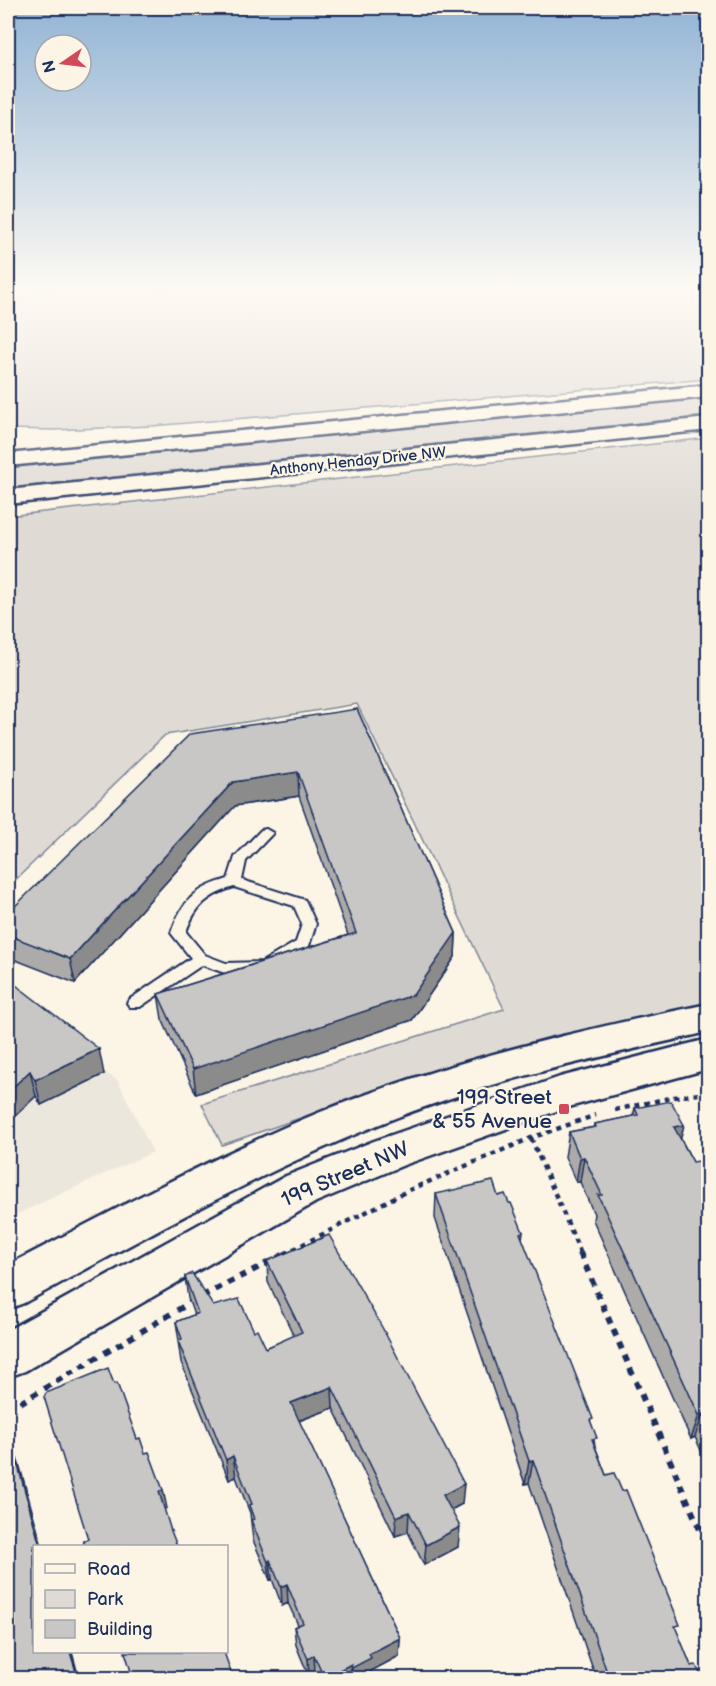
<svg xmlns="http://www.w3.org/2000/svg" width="716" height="1686" viewBox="0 0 716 1686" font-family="'Balsamiq Sans',sans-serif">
<rect width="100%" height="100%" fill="#fcf5e5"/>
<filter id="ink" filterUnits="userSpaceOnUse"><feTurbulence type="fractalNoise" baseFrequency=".0167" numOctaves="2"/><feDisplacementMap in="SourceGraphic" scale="12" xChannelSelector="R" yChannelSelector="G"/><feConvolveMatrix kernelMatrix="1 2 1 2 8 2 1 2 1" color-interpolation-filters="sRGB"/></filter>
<g filter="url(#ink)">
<path fill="#ece7dc" d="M8 1004 118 1081 153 1152 8 1218Z"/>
<path fill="#dfdbd4" stroke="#7d8599" stroke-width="1.5" d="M22 290H708V379L152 426 53 430 8 429V305L19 300Z
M708 396V416L8 488V465Z
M708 438V1005L553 1036 471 1059 222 1145 202 1104 504 1009 357 704 165 735 8 887V516Z"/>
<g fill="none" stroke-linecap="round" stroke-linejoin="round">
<defs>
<path id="lane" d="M266 829 273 833 246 861 242 880 305 900 316 924 308 949 265 972 225 973 202 965 140 1007H130L127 1003 130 999 191 958 171 933C183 900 194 889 228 879L235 857 261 830ZM234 887 294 906 302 924 296 942 262 962 226 963 205 955 186 932C195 906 208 895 234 887Z"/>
<path id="secondary" d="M708 1004V1032C604 1056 498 1078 398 1117 268 1167 147 1236 24 1303L8 1309V1265C110 1212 212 1157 318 1113 443 1062 576 1031 708 1004Z
M708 1039V1069L565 1108 404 1165 316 1202 25 1371 8 1377V1330L286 1176 374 1141 560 1077Z"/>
<path id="highway" d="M708 385V397L8 466V454Z
M708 418V430L8 504V490Z"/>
</defs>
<use href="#lane" stroke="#1b2f5e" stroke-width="4"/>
<use href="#secondary" stroke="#1b2f5e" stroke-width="5"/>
<use href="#highway" stroke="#1b2f5e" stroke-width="5"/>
<path stroke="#1b2f5e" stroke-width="4.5" stroke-dasharray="5 5" stroke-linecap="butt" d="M615 1110 674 1097 708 1093
M531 1138 581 1254
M284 1254 407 1191 531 1138 596 1115"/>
<path stroke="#1b2f5e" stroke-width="6" stroke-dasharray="7 7" stroke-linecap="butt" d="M580 1253 708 1548
M202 1296 287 1253
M8 1410 193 1301"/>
<use href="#lane" fill="#fcf5e5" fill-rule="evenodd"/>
<use href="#secondary" fill="#fcf5e5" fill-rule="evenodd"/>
<use href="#highway" fill="#fcf5e5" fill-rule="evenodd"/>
</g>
<path fill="#acabaa" stroke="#1b2f5e" stroke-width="1.5" d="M357 709 456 933 455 957 412 1020 196 1094 162 1019 158 994 348 935 299 796 235 806 75 983 8 957V913Z
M8 979 104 1074 41 1105 36 1096 15 1116Z
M635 1108 681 1139 693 1162 708 1167V1466L695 1437 691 1439 593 1220 594 1214 580 1182H576L565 1157 569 1132 594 1127 595 1124 633 1116Z
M436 1194 498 1196 523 1232 522 1239 592 1426 595 1446 606 1475 677 1632 691 1666 702 1678H596L529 1483 525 1484 435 1218Z
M267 1261 462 1504 451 1510 458 1547 424 1565 408 1532 395 1536 333 1408 299 1421 400 1638 399 1656 371 1671V1676L365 1678H318L315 1673 309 1677 296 1645 294 1627 298 1625 288 1603 282 1606 272 1579 270 1580 253 1540 250 1513 236 1477 229 1480 181 1362 178 1341H179L176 1322 194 1315 188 1298 185 1277 213 1306 254 1331 266 1348 294 1336 268 1282Z"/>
<path fill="#8c8b8b" stroke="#1b2f5e" stroke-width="1.5" d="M298 772 299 796 235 806 75 983 70 959 233 782Z
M456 933 455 957 412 1020 196 1094 193 1069Z
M99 1049 104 1074 41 1105 35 1080Z
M30 1071 36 1096 15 1116 8 1120V1092Z
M684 1125 678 1150 674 1127Z
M584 1157 580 1182H576L580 1158Z
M332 1387 333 1408 292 1423 291 1403Z
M703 1414 695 1437 691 1439 699 1415Z
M12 1444 20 1467 42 1546H40Z
M233 1456 236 1477 229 1480 226 1460Z
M533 1460 529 1483 525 1484 529 1461Z
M464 1484 462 1504 441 1515 443 1495Z
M163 1490 167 1508 162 1510 159 1492Z
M409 1512 408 1532 395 1536 396 1517Z
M460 1527 458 1547 424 1565 426 1545Z
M270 1560 272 1579 270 1580 268 1562Z
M287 1584 288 1603 282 1606 281 1587Z
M400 1638 399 1656 371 1671V1676L365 1678H352V1668L369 1654Z
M70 1652H72L79 1678H78Z
M314 1655 315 1673 309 1677 308 1659Z
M351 1664V1678H324Z"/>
<path fill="#c8c7c6" stroke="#1b2f5e" stroke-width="1.5" d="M357 709 456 933 413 995 193 1069 158 994 356 933 298 772 233 782 70 959 8 935V913L190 734Z
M8 979 99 1049 35 1080 30 1071 8 1092Z
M671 1101 684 1125 674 1127 693 1162 705 1160 708 1167V1425L703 1414 699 1415 598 1195H602L584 1157 580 1158 569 1132 596 1127 595 1124 638 1115 635 1108Z
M493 1181 498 1196 505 1194 509 1203H511L523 1232 520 1233 593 1419 590 1420 597 1438 592 1439 606 1475 614 1473 622 1491 626 1490 680 1625 675 1626 691 1666 696 1665 702 1678H609L533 1460 529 1461 436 1194Z
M329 1235 383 1329 464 1484 443 1495 460 1527 426 1545 409 1512 396 1517 332 1387 291 1403 400 1638 369 1654 371 1658 352 1668 351 1664 324 1678 314 1655 308 1659 294 1627 303 1623 287 1584 281 1587 270 1560 268 1562 251 1520 254 1519 249 1505 252 1504 233 1456 226 1460 178 1341 182 1339 176 1322 198 1313 185 1277 192 1273 213 1306 239 1299 254 1331 257 1329 266 1348 302 1332 267 1261Z
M108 1368 114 1384 117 1383 137 1439 140 1438 145 1453 149 1452 163 1490 159 1492 171 1531 177 1546H85L83 1541 88 1539 44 1397 46 1393Z
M12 1444 40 1546H34V1652H70L78 1678H8V1446Z
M125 1652H224L233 1678H133Z"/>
</g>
<linearGradient id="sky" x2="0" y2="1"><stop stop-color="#92b4d5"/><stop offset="0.55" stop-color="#fefaf3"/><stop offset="1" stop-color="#fefaf3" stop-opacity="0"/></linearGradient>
<rect width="716" height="526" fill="url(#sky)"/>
<rect fill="#d1495b" stroke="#fcf5e5" stroke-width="2" x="558" y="1103" width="12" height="12" rx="3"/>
<g text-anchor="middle" stroke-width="4.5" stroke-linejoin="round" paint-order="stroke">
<g font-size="15" fill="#1b2f5e" stroke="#fcf5e5">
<text transform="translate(358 461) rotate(-6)" y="5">Anthony Henday Drive NW</text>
</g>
<g font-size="21" fill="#1b2f5e" stroke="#fcf5e5" text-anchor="end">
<text x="552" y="1104">199 Street<tspan x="552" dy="24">&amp; 55 Avenue</tspan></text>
</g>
<g font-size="21" fill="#1b2f5e" stroke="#fcf5e5">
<text transform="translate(345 1174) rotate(-23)" y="7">199 Street NW</text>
</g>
</g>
<rect width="716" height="1686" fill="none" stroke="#fcf5e5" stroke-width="30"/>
<rect x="15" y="15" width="686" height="1656" fill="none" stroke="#1b2f5e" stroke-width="2" filter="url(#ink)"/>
<rect x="33" y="1545" width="195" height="108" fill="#fcf5e5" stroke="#a2a6af" stroke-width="1.5"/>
<rect x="45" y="1564" width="30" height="9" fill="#fcf5e5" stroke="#a2a6af" stroke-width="1.5"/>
<text x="87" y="1575" font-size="18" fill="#1b2f5e">Road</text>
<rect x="45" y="1590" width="30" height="18" fill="#dfdbd4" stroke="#a2a6af" stroke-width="1.5"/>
<text x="87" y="1605" font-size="18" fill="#1b2f5e">Park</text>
<rect x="45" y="1620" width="30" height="18" fill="#c8c7c6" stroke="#a2a6af" stroke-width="1.5"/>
<text x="87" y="1635" font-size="18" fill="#1b2f5e">Building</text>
<g transform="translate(63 63) rotate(256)"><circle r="28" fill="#fcf5e5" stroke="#a2a6af" stroke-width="1.5"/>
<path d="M0-4.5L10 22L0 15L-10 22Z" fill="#d1495b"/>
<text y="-9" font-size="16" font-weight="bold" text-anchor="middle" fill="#1b2f5e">N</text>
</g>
</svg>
